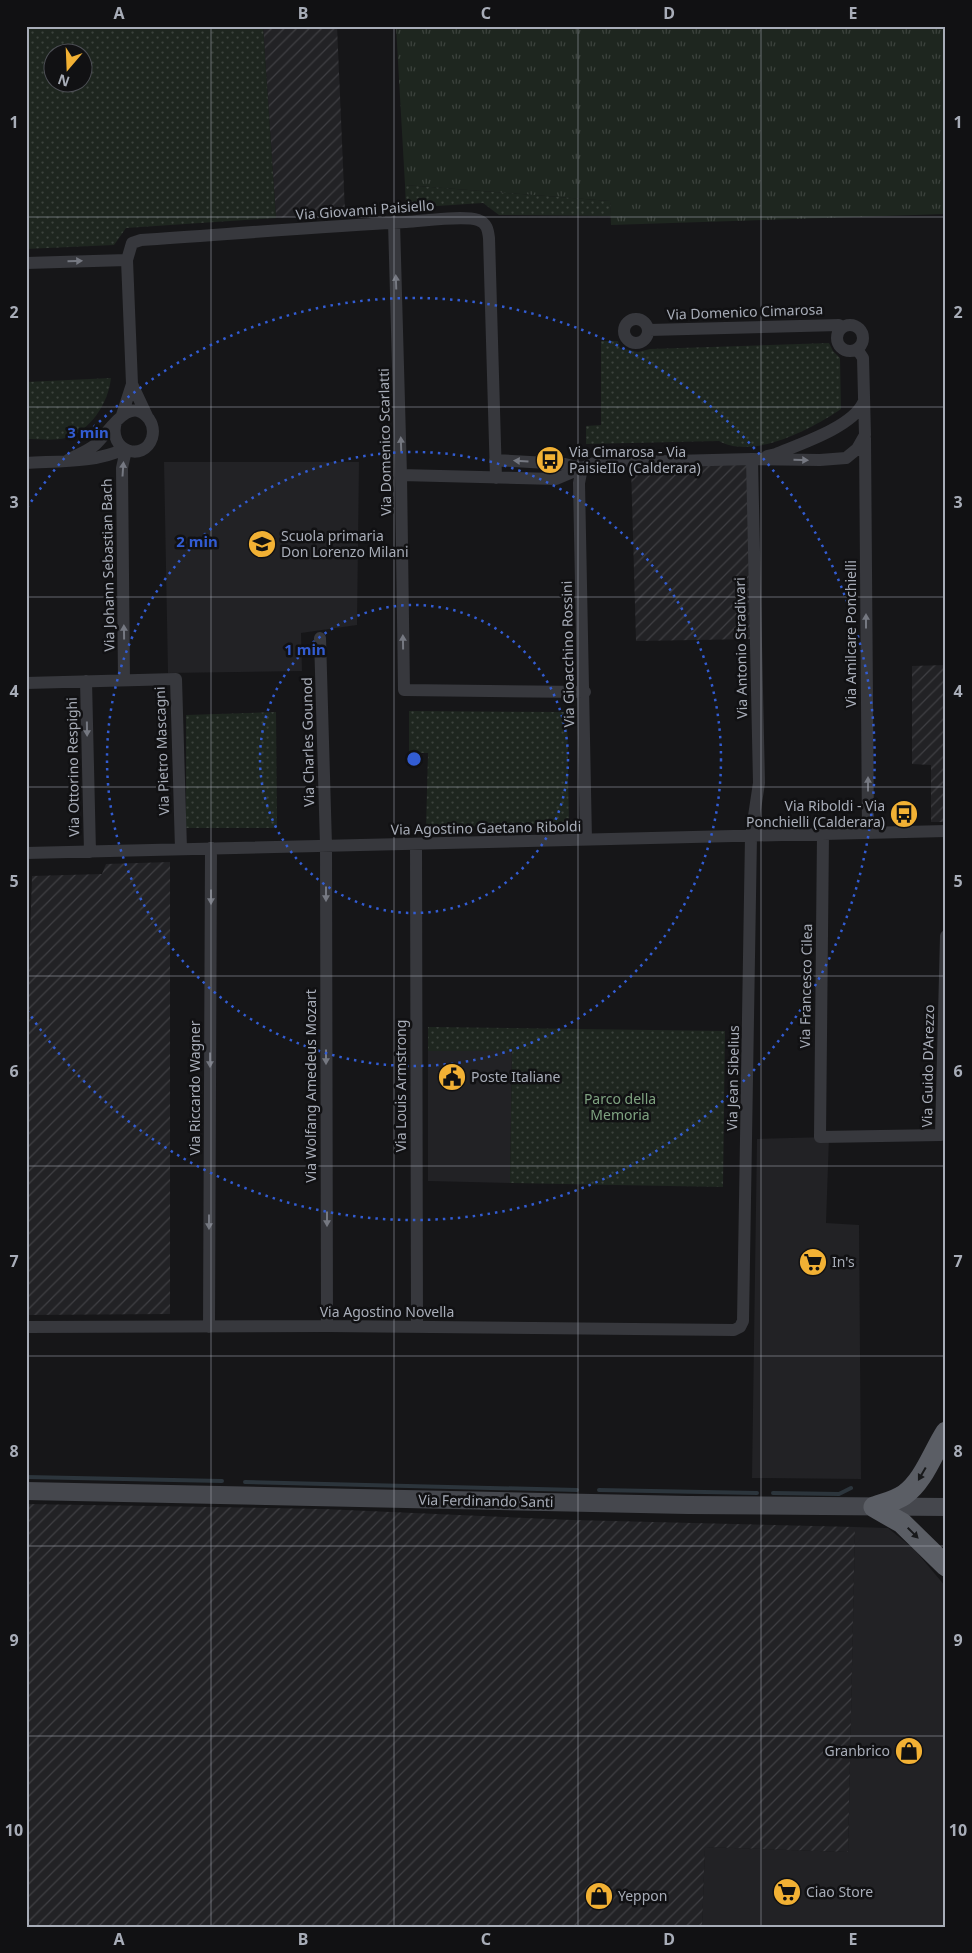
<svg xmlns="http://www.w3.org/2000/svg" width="972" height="1953" viewBox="0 0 972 1953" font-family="'Noto Sans',sans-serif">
<defs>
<pattern id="industrial-furrows" width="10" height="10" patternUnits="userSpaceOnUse" patternTransform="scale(1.25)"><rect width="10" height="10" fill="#222225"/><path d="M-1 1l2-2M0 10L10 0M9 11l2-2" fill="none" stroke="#3f3f43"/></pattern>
<pattern id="grass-tufts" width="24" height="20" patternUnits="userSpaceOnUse" patternTransform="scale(1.25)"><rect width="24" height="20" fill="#1e261f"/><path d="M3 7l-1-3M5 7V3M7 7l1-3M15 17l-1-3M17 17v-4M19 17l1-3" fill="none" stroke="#3c433d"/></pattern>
<pattern id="park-dots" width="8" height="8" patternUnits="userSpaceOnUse" patternTransform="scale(1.25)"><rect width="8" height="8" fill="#1e261f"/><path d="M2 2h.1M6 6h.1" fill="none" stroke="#3c433d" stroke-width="1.8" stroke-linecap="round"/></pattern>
</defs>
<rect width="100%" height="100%" fill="#161618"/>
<path fill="#222225" d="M164 462H359L357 625 301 633 302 671 168 673Z
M428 1051H512L510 1183 428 1181Z
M829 1137 826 1223 859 1225 861 1479 752 1478 757 1139Z
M855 1527 888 1528 914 1549 946 1587V1927H702L705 1847 848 1852Z"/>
<path fill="url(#industrial-furrows)" d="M263 26H337L345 212 276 218Z
M748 462 752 639 636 641 631 466Z
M946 665V822H931V765L912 764V666Z
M170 862V1314L26 1315V1059L32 876 102 874 106 864Z
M26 1504 323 1509 572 1520 855 1527 848 1852 705 1847 702 1927H26Z"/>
<path fill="url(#grass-tufts)" d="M396 26H946V214L611 225 610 201 405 185Z"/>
<path fill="url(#park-dots)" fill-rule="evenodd" d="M26 26H263L276 218 126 228 114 245 26 249ZM52 52H82V82H52Z
M405 185 610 201 611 216 499 215 483 203 406 208Z
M601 341H618L620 348 638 352 650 349 829 343 833 351 840 358 841 409C812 429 753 460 719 441L586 444V426L601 425Z
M111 378C108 404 91 430 66 438 54 441 38 439 26 439V382Z
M409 711 567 712 569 823 426 828 428 753H409Z
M276 712 277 828H186V715Z
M428 1027 725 1031 723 1187 510 1183 512 1051H428Z"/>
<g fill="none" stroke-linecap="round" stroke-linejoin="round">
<path stroke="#2c353c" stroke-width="4" d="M26 1477 222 1481
M245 1482 577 1490
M599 1490 757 1493
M773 1493 839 1494 851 1488"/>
<path stroke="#37383d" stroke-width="12" d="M394 222 401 475 404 690 585 692
M26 263 127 260
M624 331a12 12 0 1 1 24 0a12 12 0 1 1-24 0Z
M837 338a13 13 0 1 1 26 0a13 13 0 1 1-26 0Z
M648 328 649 330 839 325 843 327
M132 384 147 416
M122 415 132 384 127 260 132 243 141 240C229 234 318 227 406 222 424 221 463 215 478 220 487 223 488 230 489 238L496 478
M865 438 868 833
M767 456 776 454C800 444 852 427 863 403
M68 460C77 455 87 451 95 445 108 434 129 393 149 419 153 425 154 431 152 438 144 463 107 451 116 422
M495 460 565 464 582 468
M26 463C58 461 95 463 124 449
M582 468 579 483 586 840
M401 475 556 479 594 463 752 459 820 460 846 458 857 449 865 435 863 358 857 349
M320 638 326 845 327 1326
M124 680 122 468 126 450
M86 681 90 852
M26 683 176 679 181 849
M823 834 820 1137 941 1135 946 936
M416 844 417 1327
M26 853 946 831
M26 1327 327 1326 734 1330 740 1327 743 1321 751 836 759 783 752 459
M209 1327 211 848"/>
<path stroke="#45474d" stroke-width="18" d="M26 1491 688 1505 946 1507"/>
<path stroke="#5b5e65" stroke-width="21" d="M874 1507C885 1503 895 1501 904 1495 924 1481 933 1452 946 1432
M874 1507 902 1523 946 1566"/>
</g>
<defs><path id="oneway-solid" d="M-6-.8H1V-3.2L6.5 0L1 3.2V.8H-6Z" transform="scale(1.25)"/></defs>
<g fill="#757881">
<use href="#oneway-solid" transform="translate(75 261) rotate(-2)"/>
<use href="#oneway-solid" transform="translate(396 282) rotate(-92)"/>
<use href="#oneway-solid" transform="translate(401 444) rotate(-92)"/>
<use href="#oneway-solid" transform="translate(801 460) rotate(1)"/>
<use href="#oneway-solid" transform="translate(521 461) rotate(-177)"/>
<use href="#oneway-solid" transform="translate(123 469) rotate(-86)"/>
<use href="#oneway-solid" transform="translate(866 621) rotate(-90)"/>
<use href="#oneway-solid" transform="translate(124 632) rotate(-91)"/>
<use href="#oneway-solid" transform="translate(403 642) rotate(-91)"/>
<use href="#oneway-solid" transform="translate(87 729) rotate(89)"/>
<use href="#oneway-solid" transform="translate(868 784) rotate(-90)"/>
<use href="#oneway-solid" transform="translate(326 894) rotate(90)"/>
<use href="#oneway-solid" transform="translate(211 897) rotate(90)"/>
<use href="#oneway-solid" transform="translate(326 1057) rotate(90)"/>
<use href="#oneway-solid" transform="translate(210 1060) rotate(90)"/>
<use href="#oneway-solid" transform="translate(327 1219) rotate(90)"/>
<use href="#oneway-solid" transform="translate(209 1222) rotate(90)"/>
</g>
<g fill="#18191b">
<use href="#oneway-solid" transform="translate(922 1474) rotate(120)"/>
<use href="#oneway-solid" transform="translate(913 1533) rotate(45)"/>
</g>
<path fill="none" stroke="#a8adb8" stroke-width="1" stroke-opacity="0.55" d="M211 26V1927M394 26V1927M578 26V1927M761 26V1927M26 217H946M26 407H946M26 597H946M26 787H946M26 976H946M26 1166H946M26 1356H946M26 1546H946M26 1736H946"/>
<g fill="none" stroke="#325cd3" stroke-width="2.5" stroke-dasharray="2.5 5">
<circle cx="414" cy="759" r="154"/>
<circle cx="414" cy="759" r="307"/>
<path d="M27 508A461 461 0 1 1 27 1010"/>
</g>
<defs>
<symbol id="bus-disc" viewBox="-11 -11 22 22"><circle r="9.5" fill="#f2b134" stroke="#111113"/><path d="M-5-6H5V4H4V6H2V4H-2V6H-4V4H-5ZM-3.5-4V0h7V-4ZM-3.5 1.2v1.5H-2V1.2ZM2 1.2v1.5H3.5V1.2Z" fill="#111"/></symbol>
<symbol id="school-disc" viewBox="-11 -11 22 22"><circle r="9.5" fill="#f2b134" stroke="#111113"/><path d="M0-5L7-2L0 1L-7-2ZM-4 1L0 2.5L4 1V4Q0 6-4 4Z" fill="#111"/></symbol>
<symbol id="civic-disc" viewBox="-11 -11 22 22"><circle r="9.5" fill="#f2b134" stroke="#111113"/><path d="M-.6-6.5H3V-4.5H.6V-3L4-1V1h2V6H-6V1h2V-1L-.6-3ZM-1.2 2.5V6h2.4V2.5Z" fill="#111"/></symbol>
<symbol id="supermarket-disc" viewBox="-11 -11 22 22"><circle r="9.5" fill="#f2b134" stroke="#111113"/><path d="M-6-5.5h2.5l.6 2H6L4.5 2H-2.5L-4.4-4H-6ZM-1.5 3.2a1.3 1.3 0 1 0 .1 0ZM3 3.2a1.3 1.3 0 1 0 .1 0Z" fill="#111"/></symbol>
<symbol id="shop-disc" viewBox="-11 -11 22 22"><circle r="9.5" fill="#f2b134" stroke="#111113"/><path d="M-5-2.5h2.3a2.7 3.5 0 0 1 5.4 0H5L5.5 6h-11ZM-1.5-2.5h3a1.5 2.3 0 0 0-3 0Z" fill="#111"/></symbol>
</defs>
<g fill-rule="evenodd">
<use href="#bus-disc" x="534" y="444" width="32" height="32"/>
<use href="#school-disc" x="246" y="528" width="32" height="32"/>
<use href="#bus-disc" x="888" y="798" width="32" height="32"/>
<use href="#civic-disc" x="436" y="1061" width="32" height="32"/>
<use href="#supermarket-disc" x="797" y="1246" width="32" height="32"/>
<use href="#shop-disc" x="893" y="1735" width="32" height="32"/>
<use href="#supermarket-disc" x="771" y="1876" width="32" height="32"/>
<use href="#shop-disc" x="583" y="1880" width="32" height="32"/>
</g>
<g text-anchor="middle" stroke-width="5" stroke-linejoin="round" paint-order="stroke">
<g font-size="14" fill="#a8adb8" stroke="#111113">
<text transform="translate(365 210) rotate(-4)" y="5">Via Giovanni Paisiello</text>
<text transform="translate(745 312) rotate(-2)" y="5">Via Domenico Cimarosa</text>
<text transform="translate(385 442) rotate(-91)" y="5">Via Domenico Scarlatti</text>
<text transform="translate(108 565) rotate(-91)" y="5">Via Johann Sebastian Bach</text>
<text transform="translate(851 634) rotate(-90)" y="5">Via Amilcare Ponchielli</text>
<text transform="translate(741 648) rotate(-91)" y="5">Via Antonio Stradivari</text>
<text transform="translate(568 654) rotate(-91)" y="5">Via Gioacchino Rossini</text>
<text transform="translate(308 742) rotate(-91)" y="5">Via Charles Gounod</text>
<text transform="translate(162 751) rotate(-92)" y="5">Via Pietro Mascagni</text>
<text transform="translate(73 767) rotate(-91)" y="5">Via Ottorino Respighi</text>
<text transform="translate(486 828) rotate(-1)" y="5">Via Agostino Gaetano Riboldi</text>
<text transform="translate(806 986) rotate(-89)" y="5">Via Francesco Cilea</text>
<text transform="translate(928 1066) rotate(-89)" y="5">Via Guido D'Arezzo</text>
<text transform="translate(733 1078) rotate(-89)" y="5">Via Jean Sibelius</text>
<text transform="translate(311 1086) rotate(-90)" y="5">Via Wolfang Amedeus Mozart</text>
<text transform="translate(401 1086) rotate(-90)" y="5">Via Louis Armstrong</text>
<text transform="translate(195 1088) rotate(-90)" y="5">Via Riccardo Wagner</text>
<text x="387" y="1317">Via Agostino Novella</text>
<text transform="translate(486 1501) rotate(1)" y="5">Via Ferdinando Santi</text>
</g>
<g font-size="14" fill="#a8adb8" stroke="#111113" text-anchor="start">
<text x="569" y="457">Via Cimarosa - Via<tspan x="569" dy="16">PaisieIIo (Calderara)</tspan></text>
<text x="281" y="541">Scuola primaria<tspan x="281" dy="16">Don Lorenzo Milani</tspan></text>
<text x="885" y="811" text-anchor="end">Via Riboldi - Via<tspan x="885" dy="16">Ponchielli (Calderara)</tspan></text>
<text x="471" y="1082">Poste Italiane</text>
<text x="832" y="1267">In's</text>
<text x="890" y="1756" text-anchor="end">Granbrico</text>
<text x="806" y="1897">Ciao Store</text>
<text x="618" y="1901">Yeppon</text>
</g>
<g font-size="14" fill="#7fa381" stroke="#111113">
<text x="620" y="1104">Parco della<tspan x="620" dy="16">Memoria</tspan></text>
</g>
</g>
<circle cx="414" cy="759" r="8" fill="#325cd3" stroke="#111113" stroke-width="2.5"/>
<g font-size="15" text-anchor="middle" font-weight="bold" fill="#325cd3" stroke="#111113" stroke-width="5" stroke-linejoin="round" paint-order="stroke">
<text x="88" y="438">3 min</text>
<text x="197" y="547">2 min</text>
<text x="305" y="655">1 min</text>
</g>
<rect width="972" height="1953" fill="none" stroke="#111113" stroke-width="55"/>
<g transform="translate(68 68) rotate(199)"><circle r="24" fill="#111113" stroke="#4d4f55"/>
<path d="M0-4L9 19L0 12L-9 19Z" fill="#f2b134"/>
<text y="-8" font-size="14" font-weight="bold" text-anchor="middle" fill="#a8adb8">N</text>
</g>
<rect x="28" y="28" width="916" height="1898" fill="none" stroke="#a8adb8" stroke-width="2"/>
<g font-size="16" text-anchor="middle" font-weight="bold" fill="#a8adb8">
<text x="119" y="19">A</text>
<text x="303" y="19">B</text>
<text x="486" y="19">C</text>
<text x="669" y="19">D</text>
<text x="853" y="19">E</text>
<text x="14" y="128">1</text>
<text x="958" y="128">1</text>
<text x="14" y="318">2</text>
<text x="958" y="318">2</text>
<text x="14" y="508">3</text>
<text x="958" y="508">3</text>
<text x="14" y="697">4</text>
<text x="958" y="697">4</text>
<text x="14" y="887">5</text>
<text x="958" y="887">5</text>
<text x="14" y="1077">6</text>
<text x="958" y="1077">6</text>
<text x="14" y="1267">7</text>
<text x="958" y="1267">7</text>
<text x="14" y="1457">8</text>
<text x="958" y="1457">8</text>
<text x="14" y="1646">9</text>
<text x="958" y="1646">9</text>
<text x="14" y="1836">10</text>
<text x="958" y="1836">10</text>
<text x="119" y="1945">A</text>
<text x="303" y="1945">B</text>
<text x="486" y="1945">C</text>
<text x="669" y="1945">D</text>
<text x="853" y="1945">E</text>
</g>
</svg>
